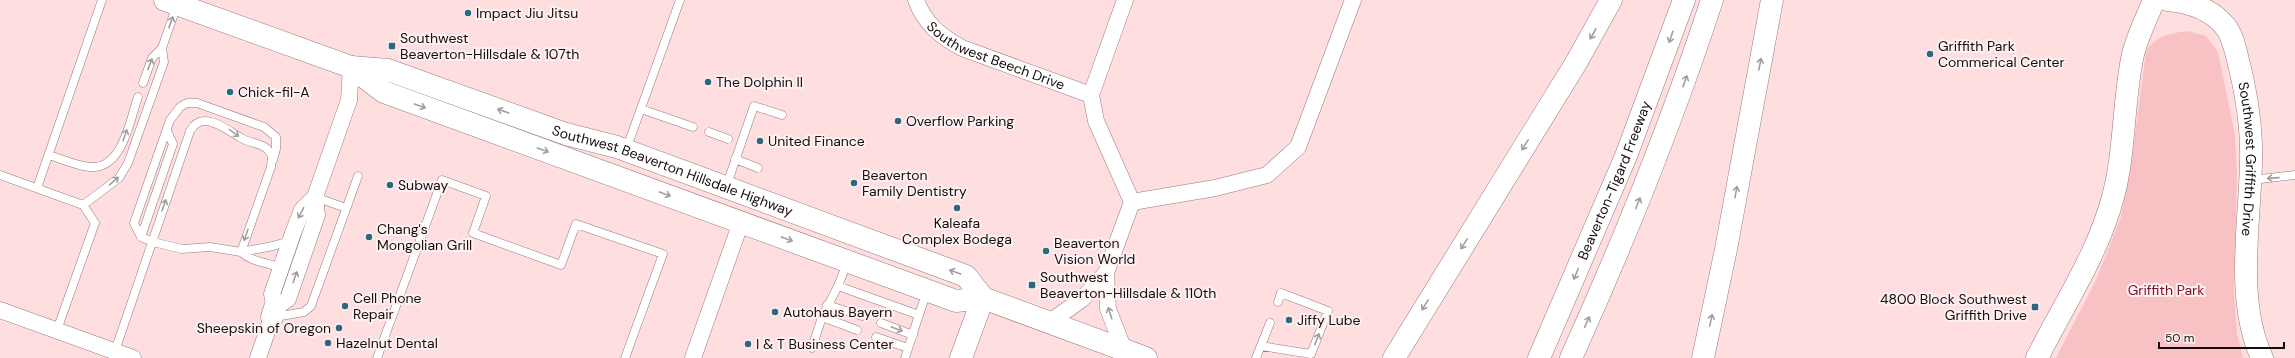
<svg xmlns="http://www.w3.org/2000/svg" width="2295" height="358" viewBox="0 0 2295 358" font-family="'DM Sans',sans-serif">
<rect width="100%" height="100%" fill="#ffdedf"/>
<path fill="#f8c2c4" d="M2188 31 2206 36 2218 52 2235 135 2237 173 2234 291 2237 333 2243 358H2056L2096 280 2121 217 2131 165 2146 52C2155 36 2171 33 2188 31Z"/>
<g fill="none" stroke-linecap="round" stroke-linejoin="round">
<defs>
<path id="lane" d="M143 83 152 58 162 48
M641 109 693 127
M709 132 728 139
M626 150 680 0
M49 155C62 159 77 166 90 167 123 170 130 119 138 97
M735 159 758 168
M273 160 276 149V137L264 127 197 103H187L180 107 170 120 134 223 141 237 153 242 182 249 210 247 241 252 273 246 286 242 289 238
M0 175 83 205 95 223 57 330
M2252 180 2295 175
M726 187 754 106 782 115
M37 188 102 0
M315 197 346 208
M83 205 119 178 128 163 164 62 162 48 177 5
M141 237 173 144 167 131
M241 252C251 262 267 262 281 268
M848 261 838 286 919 315 905 358
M827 305 862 316
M919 315 927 291
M275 317 304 312 311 306 358 176
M822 317 857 330
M881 323 913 335
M876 337 908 348
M1261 346 1311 354 1328 311 1281 293 1278 302
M812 348 822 317 838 286
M115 351 190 131C202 109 226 129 241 138 253 145 266 142 272 156L271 167 241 252
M377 358 442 180 486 196 473 233 561 265 576 224 663 254 625 358
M1256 358 1270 323"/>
<g id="street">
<path id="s1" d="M916 0C925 24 940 36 962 48L1091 95"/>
<path d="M315 197 302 210 293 233 272 294 275 308 288 299 317 215 315 197 349 100 351 67"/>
<path d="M1132 202 1215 188 1267 175 1298 147 1353 0"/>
<path d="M1106 273 1108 309 1124 350"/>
<path d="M0 310 133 358"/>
<path d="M1050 322 1082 299 1106 273 1132 202 1096 121 1091 95 1125 0"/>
<path d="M258 358 272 317"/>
<path d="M693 358 741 222"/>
</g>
<g id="secondary">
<path id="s2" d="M2168 0C2189 2 2211 9 2225 26 2234 37 2236 54 2240 68 2247 98 2252 129 2251 161 2250 224 2235 299 2262 358"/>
<path d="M272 317 275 308"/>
<path d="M961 358 983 298"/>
<path d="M2037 358C2063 306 2098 254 2113 197 2125 152 2123 105 2132 59 2136 38 2146 20 2154 0"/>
</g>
<g id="primary">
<path d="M165 0 351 67 384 92 956 301 983 298 1146 358"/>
<path id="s3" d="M351 67 388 70 566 134 617 147 966 276 983 298"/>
</g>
<g id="highway">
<path d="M1394 358 1576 63 1611 0"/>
<path id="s4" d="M1539 358 1626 156 1684 0"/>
<path d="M1571 358C1624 241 1672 122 1712 0"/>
<path d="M1703 358 1726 249 1772 0"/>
</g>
</defs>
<use href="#lane" stroke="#987a7b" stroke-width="9"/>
<use href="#street" stroke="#987a7b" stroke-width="17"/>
<use href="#secondary" stroke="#987a7b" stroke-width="23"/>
<use href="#primary" stroke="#987a7b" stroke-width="23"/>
<use href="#highway" stroke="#987a7b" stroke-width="23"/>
<use href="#lane" stroke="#fff" stroke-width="8"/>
<use href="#street" stroke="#fff" stroke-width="16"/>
<use href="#secondary" stroke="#fff" stroke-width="22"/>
<use href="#primary" stroke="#fff" stroke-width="22"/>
<use href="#highway" stroke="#fff" stroke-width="22"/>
</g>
<defs><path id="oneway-shaft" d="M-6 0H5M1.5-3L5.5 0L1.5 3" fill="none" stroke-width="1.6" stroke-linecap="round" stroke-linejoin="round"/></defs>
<g stroke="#a29e9e">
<use href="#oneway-shaft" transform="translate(171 22) rotate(-70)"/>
<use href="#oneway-shaft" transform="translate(1593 34) rotate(119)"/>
<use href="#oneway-shaft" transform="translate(1671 37) rotate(109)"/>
<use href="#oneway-shaft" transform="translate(150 64) rotate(-69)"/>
<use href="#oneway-shaft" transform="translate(1760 64) rotate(-79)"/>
<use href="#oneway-shaft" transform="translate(1685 81) rotate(-70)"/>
<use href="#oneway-shaft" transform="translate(420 106) rotate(20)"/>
<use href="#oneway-shaft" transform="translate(503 111) rotate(-160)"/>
<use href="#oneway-shaft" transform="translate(234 133) rotate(36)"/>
<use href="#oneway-shaft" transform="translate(125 135) rotate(-71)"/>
<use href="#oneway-shaft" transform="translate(1525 145) rotate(122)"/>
<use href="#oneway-shaft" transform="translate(543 150) rotate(20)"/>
<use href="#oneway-shaft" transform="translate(2273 178) rotate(176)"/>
<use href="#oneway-shaft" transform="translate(114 181) rotate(-41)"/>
<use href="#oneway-shaft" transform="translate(1736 192) rotate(-80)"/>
<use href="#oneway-shaft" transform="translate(665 194) rotate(20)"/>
<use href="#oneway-shaft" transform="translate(1638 203) rotate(-68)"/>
<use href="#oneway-shaft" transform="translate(164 205) rotate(-71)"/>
<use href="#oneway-shaft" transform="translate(301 213) rotate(117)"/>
<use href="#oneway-shaft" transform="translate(246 235) rotate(109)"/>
<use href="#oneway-shaft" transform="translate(787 239) rotate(20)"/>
<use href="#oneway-shaft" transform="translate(1464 244) rotate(122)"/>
<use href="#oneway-shaft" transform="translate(955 272) rotate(-160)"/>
<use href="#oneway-shaft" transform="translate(1576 274) rotate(113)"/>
<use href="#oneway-shaft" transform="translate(295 277) rotate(-71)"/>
<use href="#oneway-shaft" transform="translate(1425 305) rotate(122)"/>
<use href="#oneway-shaft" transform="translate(1110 313) rotate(-108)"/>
<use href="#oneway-shaft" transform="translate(1711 320) rotate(-78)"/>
<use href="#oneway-shaft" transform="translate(1587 322) rotate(-66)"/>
<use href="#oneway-shaft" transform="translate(897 329) rotate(20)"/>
<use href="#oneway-shaft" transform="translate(1317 339) rotate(-69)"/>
</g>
<g fill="#2c687f" stroke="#fef1f1" stroke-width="1.5">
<circle cx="468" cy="13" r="4"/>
<rect x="388" y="42" width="8" height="8" rx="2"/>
<circle cx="1930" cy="54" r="4"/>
<circle cx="708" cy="82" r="4"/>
<circle cx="230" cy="92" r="4"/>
<circle cx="898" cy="121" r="4"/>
<circle cx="760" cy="141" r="4"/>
<circle cx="854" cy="183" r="4"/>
<circle cx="390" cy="185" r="4"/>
<circle cx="957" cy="208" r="4"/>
<circle cx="369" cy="237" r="4"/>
<circle cx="1046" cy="251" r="4"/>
<rect x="1028" y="281" width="8" height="8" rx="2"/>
<circle cx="345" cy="306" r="4"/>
<rect x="2031" y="303" width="8" height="8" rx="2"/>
<circle cx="775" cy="312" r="4"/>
<circle cx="1289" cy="320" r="4"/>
<circle cx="339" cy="328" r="4"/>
<circle cx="328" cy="343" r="4"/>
<circle cx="748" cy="344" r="4"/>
</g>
<g text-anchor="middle" stroke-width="4" stroke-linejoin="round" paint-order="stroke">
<g font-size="14" fill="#170c0d" stroke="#fef1f1" text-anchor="start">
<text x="476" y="18">Impact Jiu Jitsu</text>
<text x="400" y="43">Southwest<tspan x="400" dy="16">Beaverton-Hillsdale &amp; 107th</tspan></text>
<text x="1938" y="51">Griffith Park<tspan x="1938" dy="16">Commerical Center</tspan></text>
<text x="716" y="87">The Dolphin II</text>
<text x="238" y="97">Chick-fil-A</text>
<text x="906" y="126">Overflow Parking</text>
<text x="768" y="146">United Finance</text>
<text x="862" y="180">Beaverton<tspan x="862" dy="16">Family Dentistry</tspan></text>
<text x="398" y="190">Subway</text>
<text x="957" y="228" text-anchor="middle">Kaleafa<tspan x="957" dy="16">Complex Bodega</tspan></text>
<text x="377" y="234">Chang's<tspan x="377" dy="16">Mongolian Grill</tspan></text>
<text x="1054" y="248">Beaverton<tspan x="1054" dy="16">Vision World</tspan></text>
<text x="1040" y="282">Southwest<tspan x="1040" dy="16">Beaverton-Hillsdale &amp; 110th</tspan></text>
<text x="353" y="303">Cell Phone<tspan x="353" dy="16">Repair</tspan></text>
<text x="2027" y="304" text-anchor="end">4800 Block Southwest<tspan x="2027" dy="16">Griffith Drive</tspan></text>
<text x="783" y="317">Autohaus Bayern</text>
<text x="1297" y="325">Jiffy Lube</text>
<text x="331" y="333" text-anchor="end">Sheepskin of Oregon</text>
<text x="336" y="348">Hazelnut Dental</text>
<text x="756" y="349">I &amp; T Business Center</text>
</g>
<g font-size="14" fill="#170c0d" stroke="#fef1f1">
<text dy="5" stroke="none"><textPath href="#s1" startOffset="102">Southwest Beech Drive</textPath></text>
<text dy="5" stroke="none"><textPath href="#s2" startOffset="201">Southwest Griffith Drive</textPath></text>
<text dy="5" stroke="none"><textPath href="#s3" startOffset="339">Southwest Beaverton Hillsdale Highway</textPath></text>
<text dy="5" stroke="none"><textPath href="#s4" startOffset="193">Beaverton-Tigard Freeway</textPath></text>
</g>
<g font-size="14" fill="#781227" stroke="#fef1f1">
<text x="2166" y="295">Griffith Park</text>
</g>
</g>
<path d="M2159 342v6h125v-6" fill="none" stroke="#170c0d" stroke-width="2"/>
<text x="2165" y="342" font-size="12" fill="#170c0d" stroke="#fef1f1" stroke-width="3" paint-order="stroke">50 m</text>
</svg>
